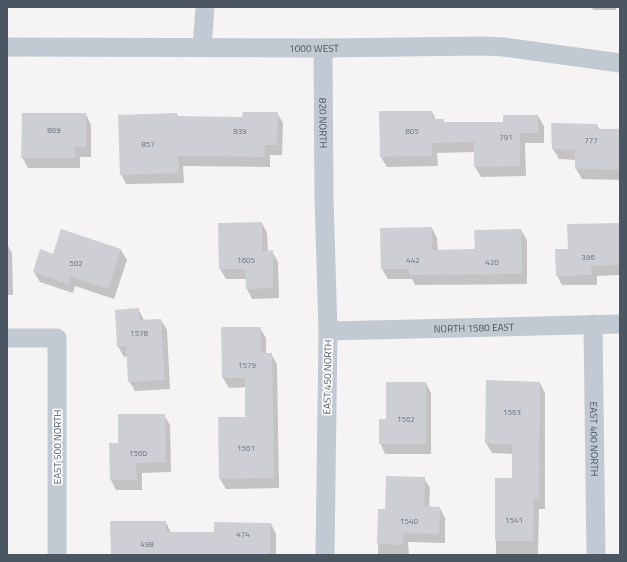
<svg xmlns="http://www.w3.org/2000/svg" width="627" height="562" viewBox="0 0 627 562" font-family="'Titillium Web',sans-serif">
<rect width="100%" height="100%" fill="#f5f3f3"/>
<path fill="#0003" d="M592 7H616V10H593Z
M432 112 436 120H443L445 123H504L538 116 544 126V143H525L526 176 481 177 475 167V152L437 153 438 166 387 167 381 157Z
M277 113 283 123 282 155H270V167L183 166 184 183 126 184 121 174 177 114 178 117 243 118Z
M86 114 91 125V157H80V168H28L22 157Z
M552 124 597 125 600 130H620V180L582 179 576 169V160L559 159 553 149Z
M262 223 267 233 268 252 272 251 278 262 279 298 252 299 247 289 246 279H226L220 269Z
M620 224V275L597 276V285H562L557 275 569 250Z
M432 228 437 238 438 251 476 250 521 230 527 240V284L415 285 412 279H388L382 269 381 229Z
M7 244 12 253 13 295H7Z
M121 250 127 260 114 299 75 286 73 293 40 282 34 272Z
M138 309 144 320H161L167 330 170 389 135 391 129 381 128 356 124 357 118 346Z
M260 328 266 338V354H271L277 364 279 488 226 489 220 479V418H246V387L229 388 223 378Z
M487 381 540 383 545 393V509H539L538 555H496V479H513V454L492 453 486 443Z
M426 383 431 393V454H385L380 443 387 420Z
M164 415 170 425 171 472 142 473V490H116L111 480 110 444H119Z
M424 478 430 488 429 508H440L445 518V543L408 542 409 555H378L379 510H386Z
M166 522 171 533H215L271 524 276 534V555H112Z
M7 531 8 533V555H7Z"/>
<path fill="#cdcfd5" d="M379 111H432V119H444V122H503V115H538V133H520V166L474 167V142L432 143V156L380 157Z
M243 112H278L277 145H265L264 157 178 156 179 173 120 175 118 115 177 113V116L242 117Z
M22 113H86V147H75V158H21Z
M551 123 597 124V129H620V170L575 169V150L552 149Z
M262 222V251L273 250V288L246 289 245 269H219L218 223Z
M620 223V265L591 266 592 275 556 276 555 249H568L567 224Z
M432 227V250L475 249 474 230 521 229 522 274 409 275V269H381L380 228Z
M61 229 121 249 108 289 70 276 68 284 33 272 40 249 53 254Z
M139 308V320L161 319 165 380 128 382 126 346 117 347 115 310Z
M221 327H261V353H272L274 478 219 479 218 417H245V378H222Z
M486 380 540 382 539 499H534L533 541H495V478H512V444L485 443Z
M386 382H426V444H379V419H386Z
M118 414H165L166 462 136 463 137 480H110L109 443H118Z
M386 476 425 477 424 506 440 507 439 534 403 533V545L377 544 378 509H385Z
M110 521H166V532H214V522L271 523 270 555H111Z"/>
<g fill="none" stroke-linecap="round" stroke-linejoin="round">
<g stroke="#c1cad2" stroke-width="19">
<path id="s1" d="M7 47 323 48 483 46 503 47 620 63"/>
<path d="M202 47 205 7"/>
<path id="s2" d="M323 48 324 198 328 331 325 555"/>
<path id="s3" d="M593 324 596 555"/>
<path id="s4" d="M328 331 620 324"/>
<path d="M7 338H57V555"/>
</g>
</g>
<g text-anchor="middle" stroke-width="3.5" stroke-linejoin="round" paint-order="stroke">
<g font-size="8" fill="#6b747e">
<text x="54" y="133">869</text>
<text x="240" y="134">839</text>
<text x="412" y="134">805</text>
<text x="506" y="140">791</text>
<text x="591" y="143">777</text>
<text x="148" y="147">857</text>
<text x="588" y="260">396</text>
<text x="246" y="263">1605</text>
<text x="413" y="263">442</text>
<text x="492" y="265">420</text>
<text x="76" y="266">502</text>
<text x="139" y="336">1578</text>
<text x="247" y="368">1579</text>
<text x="512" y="415">1563</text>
<text x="406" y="422">1562</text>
<text x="246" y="451">1561</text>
<text x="138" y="456">1560</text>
<text x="514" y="523">1541</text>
<text x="409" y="524">1540</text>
<text x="243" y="537">474</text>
<text x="147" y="547">498</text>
</g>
<g font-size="10" fill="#4a5661" stroke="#fff">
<text dy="4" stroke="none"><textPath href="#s1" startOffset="307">1000 WEST</textPath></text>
<text dy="4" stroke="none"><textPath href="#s2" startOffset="75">820 NORTH</textPath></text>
<text dy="4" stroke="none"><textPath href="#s4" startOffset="146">NORTH 1580 EAST</textPath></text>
<text transform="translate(327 377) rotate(-89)" y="4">EAST 450 NORTH</text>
<text dy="4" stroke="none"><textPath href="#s3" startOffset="115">EAST 400 NORTH</textPath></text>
<text transform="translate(57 447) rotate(-90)" y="4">EAST 500 NORTH</text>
</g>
</g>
<rect width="627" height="562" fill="none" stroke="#4a5661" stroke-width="16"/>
</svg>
